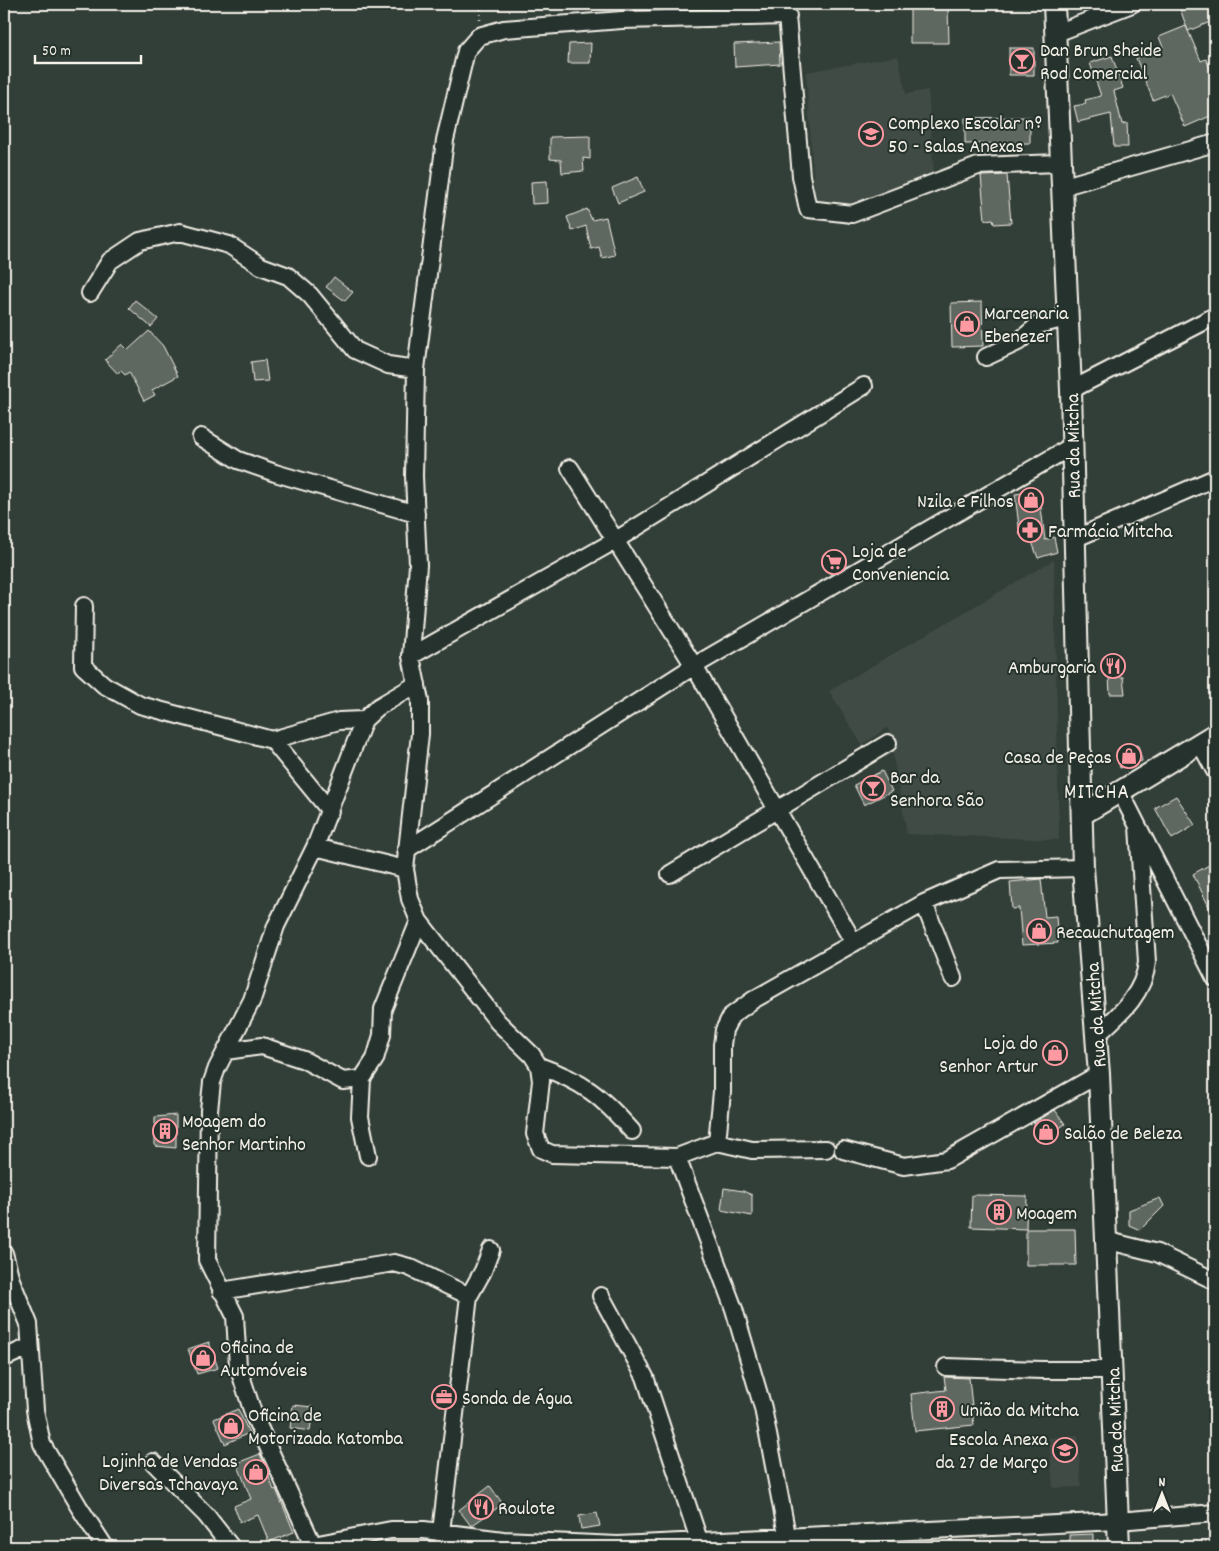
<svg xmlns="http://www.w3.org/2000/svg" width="1219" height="1551" viewBox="0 0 1219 1551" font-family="Dekko,sans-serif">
<rect width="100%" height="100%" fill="#323e38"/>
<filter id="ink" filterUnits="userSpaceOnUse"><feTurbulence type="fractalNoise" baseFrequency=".02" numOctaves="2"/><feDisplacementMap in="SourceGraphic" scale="10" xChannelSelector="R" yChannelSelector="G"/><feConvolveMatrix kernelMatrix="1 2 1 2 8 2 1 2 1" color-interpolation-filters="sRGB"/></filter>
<g filter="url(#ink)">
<path fill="#404b44" d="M898 56 906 94 928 90 934 174 846 205 815 200 806 72Z
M1054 560 1059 840 907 834 888 727 862 745 829 691Z
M1078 1435 1081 1487 1053 1488 1049 1438Z"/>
<path fill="#5f6861" stroke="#f4f1e8" d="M1185 4H1215V20L1188 31 1179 6Z
M910 8H948L949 43H910Z
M1186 26 1201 61 1206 59 1215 80V114L1185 127 1170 93 1153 100 1136 58 1163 47 1159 37Z
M779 42 780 64 735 67 734 44Z
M591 43 590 63H568L569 44Z
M1009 48H1034V75H1009Z
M1112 56 1123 88 1114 91 1122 124 1127 123 1128 147H1114L1111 114 1078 122 1074 106 1086 104 1085 100 1101 96 1090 63Z
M1030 117V143L965 144V118Z
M590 136V159L583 158 584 171 562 173 561 160 550 159V137Z
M1007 175 1011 223 994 224 993 219 985 220 981 176Z
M638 177 644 192 618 203 612 188Z
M547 181 548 203 532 204 531 182Z
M587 209 592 220 606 217 615 255 602 258 599 247 591 249 586 226 572 231 567 217Z
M334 277 353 292 345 301 326 287Z
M135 300 158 319 151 327 129 308Z
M982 302 983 346 952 347 951 303Z
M149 331 163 346 178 376 152 390 155 395 144 401 129 372 125 375 121 371 118 374 105 360 122 344 128 350Z
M265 360 268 381 253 382 251 362Z
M1039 491 1045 540 1054 537 1057 552 1038 558 1029 534 1020 535 1015 494Z
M835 554 845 567 831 575 825 568 829 565 824 559Z
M1109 676 1123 677 1125 694H1110Z
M1138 745 1142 761 1120 768 1117 751Z
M882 771 892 791 864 805 854 785Z
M1176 796 1195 825 1172 839 1155 808Z
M1209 865 1215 884V919L1193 874Z
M1041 879 1045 917 1056 916 1058 943 1022 945 1019 908 1012 909 1010 882Z
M1048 1047H1062V1059L1049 1060Z
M1055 1110 1065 1124 1043 1140 1034 1123Z
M176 1115V1148L155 1146V1117Z
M724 1188 743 1191 752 1195V1216L721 1210Z
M972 1195 1027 1196 1026 1229 971 1227Z
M1160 1198 1164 1206 1140 1230 1129 1225V1210Z
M1026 1229H1075L1076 1265H1026Z
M209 1342 218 1368 197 1374 188 1349Z
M944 1377 969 1378 974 1425 915 1431 911 1394 946 1390Z
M447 1389 446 1402 440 1406 437 1395Z
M293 1405 313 1407 310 1431 290 1428Z
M238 1409 249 1433 225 1444 214 1419Z
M260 1454 274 1490 276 1489 294 1532 269 1542 258 1515 240 1522 234 1506 251 1499 237 1463Z
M490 1486 503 1504 471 1526 459 1510Z
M597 1513 600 1526 581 1529 579 1516Z
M1093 1534V1547H1070L1069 1535Z"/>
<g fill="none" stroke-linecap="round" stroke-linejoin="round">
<defs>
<path id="minor" d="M786 4 801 176 808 209 852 214 978 166 1060 163
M788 16 622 20 504 29 479 36 466 51 445 140 416 369 414 476 418 565 411 656 420 701V734L405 869 410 899 419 921 498 1022 532 1055 539 1066 541 1081 535 1134 541 1149 552 1154 677 1157 717 1142 722 1092V1045L724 1030 731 1016 753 1000 924 903 999 870 1083 868
M1054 34 1132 4
M1061 187 1215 143
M90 293 110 261 140 241 180 232 229 245 261 266 288 276 310 295 355 350 388 365 416 369
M986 357 1018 342 1038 325 1067 318
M1071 390 1215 316
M201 437 238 460 275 473 416 514
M570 468 694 666 854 943
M1074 539 1215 478
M84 606 83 666 104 685 140 705 272 740 339 721 364 720
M411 656 616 540 864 386
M272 740 330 811
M1200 743 1215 771
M1120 791 1215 978
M315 847 405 869
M406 850 694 666 1072 446
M670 874 888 743
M924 903 953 978
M1097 1035C1120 1014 1144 994 1147 962L1138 827
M226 1051 262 1046 304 1060 343 1081 362 1079 375 1059 382 1035 383 1009 419 921
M539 1066C584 1082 601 1096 632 1131
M362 1079 360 1117 368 1156
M717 1142 752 1150 826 1149
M843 1150 904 1166 947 1160 1099 1074
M677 1157 734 1309 763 1408 787 1535
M1105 1240 1157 1253 1215 1281
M4 1253 11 1280 29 1324 35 1410 42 1444 79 1507 105 1547
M221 1291 394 1263 409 1267 469 1296
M601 1296 645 1377 699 1540
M4 1358 29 1347
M946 1367 1042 1370H1112
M153 1462 206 1515 231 1547
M313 1545 254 1416 238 1366 235 1316 207 1260 209 1110 212 1082 217 1068 252 1000 276 926 315 847 364 720 378 707 417 684
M308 1547 313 1545 391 1530H424L503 1540 618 1545 1118 1521 1215 1513
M447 1547 441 1532 469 1296 483 1271 491 1250"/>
<path id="major" d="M1054 4 1071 390 1083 868 1099 1074 1119 1547
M1083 814 1215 734"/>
</defs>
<use href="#minor" stroke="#f4f1e8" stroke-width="20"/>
<use href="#major" stroke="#f4f1e8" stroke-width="24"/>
<path stroke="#f4f1e8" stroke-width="2.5" stroke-dasharray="1 4" stroke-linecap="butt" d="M480 20 481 4"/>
<use href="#minor" stroke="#26332d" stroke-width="16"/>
<use href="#major" stroke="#26332d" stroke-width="20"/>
</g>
</g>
<defs>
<symbol id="bar-ring" viewBox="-11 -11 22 22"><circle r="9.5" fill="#26332d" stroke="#ff9aa2" stroke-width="1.5"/><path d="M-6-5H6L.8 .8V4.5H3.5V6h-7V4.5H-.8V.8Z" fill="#ff9aa2"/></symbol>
<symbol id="school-ring" viewBox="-11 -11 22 22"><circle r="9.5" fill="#26332d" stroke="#ff9aa2" stroke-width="1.5"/><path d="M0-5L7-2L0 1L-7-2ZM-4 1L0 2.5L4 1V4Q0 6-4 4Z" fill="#ff9aa2"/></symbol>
<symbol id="shop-ring" viewBox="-11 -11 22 22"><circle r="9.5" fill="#26332d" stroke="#ff9aa2" stroke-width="1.5"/><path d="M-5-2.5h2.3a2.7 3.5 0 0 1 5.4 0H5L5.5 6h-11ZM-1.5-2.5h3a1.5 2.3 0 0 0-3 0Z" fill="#ff9aa2"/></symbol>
<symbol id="pharmacy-ring" viewBox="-11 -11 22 22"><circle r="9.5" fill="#26332d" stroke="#ff9aa2" stroke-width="1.5"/><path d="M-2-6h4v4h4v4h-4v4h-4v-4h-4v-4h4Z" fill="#ff9aa2"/></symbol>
<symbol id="supermarket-ring" viewBox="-11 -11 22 22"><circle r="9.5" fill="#26332d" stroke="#ff9aa2" stroke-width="1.5"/><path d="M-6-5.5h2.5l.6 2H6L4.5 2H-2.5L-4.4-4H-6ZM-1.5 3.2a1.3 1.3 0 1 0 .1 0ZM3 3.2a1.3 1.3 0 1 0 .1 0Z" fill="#ff9aa2"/></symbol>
<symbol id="restaurant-ring" viewBox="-11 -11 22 22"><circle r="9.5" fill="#26332d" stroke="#ff9aa2" stroke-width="1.5"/><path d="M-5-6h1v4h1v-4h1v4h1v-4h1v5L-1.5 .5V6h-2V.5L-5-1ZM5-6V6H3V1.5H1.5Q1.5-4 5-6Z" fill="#ff9aa2"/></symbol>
<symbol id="building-ring" viewBox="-11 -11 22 22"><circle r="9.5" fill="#26332d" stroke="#ff9aa2" stroke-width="1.5"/><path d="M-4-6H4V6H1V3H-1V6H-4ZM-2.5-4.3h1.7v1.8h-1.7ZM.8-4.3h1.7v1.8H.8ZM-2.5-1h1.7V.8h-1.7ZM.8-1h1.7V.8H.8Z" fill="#ff9aa2"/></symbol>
<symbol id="office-ring" viewBox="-11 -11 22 22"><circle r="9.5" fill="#26332d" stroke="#ff9aa2" stroke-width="1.5"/><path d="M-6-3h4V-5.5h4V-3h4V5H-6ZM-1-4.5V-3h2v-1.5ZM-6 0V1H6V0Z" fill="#ff9aa2"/></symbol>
</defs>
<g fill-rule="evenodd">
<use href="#bar-ring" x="1008" y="47" width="28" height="28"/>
<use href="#school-ring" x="857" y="120" width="28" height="28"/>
<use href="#shop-ring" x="953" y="310" width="28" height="28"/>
<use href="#shop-ring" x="1017" y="486" width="28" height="28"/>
<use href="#pharmacy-ring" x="1016" y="516" width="28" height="28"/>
<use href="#supermarket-ring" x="820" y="548" width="28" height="28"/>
<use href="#restaurant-ring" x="1099" y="652" width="28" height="28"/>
<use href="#shop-ring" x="1115" y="742" width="28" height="28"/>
<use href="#bar-ring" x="859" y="774" width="28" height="28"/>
<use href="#shop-ring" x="1025" y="917" width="28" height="28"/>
<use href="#shop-ring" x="1041" y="1039" width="28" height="28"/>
<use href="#building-ring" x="151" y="1117" width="28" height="28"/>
<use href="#shop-ring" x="1032" y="1118" width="28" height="28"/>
<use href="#building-ring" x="985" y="1198" width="28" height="28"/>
<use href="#shop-ring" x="189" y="1344" width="28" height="28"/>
<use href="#office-ring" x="430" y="1383" width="28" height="28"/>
<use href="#building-ring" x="928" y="1395" width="28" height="28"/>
<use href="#shop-ring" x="217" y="1412" width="28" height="28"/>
<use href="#school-ring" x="1051" y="1436" width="28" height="28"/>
<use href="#shop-ring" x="242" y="1458" width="28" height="28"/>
<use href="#restaurant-ring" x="467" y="1493" width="28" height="28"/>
</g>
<g text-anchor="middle" stroke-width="4" stroke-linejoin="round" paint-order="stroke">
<g font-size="20" fill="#f4f1e8" stroke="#26332d" text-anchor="start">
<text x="1040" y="56">Dan Brun Sheide<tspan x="1040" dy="23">Rod Comercial</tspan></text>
<text x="888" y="129">Complexo Escolar nº<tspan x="888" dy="23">50 - Salas Anexas</tspan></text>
<text x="984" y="319">Marcenaria<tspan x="984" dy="23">Ebenezer</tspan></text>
<text x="1014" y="507" text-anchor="end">Nzila e Filhos</text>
<text x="1048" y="537">Farmácia Mitcha</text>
<text x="852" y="557">Loja de<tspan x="852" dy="23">Conveniencia</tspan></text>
<text x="1096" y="673" text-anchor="end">Amburgaria</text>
<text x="1112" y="763" text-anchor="end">Casa de Peças</text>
<text x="890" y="783">Bar da<tspan x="890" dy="23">Senhora São</tspan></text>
<text x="1056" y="938">Recauchutagem</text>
<text x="1038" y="1049" text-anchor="end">Loja do<tspan x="1038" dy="23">Senhor Artur</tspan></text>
<text x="182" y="1127">Moagem do<tspan x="182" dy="23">Senhor Martinho</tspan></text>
<text x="1064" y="1139">Salão de Beleza</text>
<text x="1016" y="1219">Moagem</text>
<text x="220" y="1353">Oficina de<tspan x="220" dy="23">Automóveis</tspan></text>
<text x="462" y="1404">Sonda de Água</text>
<text x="960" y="1416">União da Mitcha</text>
<text x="248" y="1421">Oficina de<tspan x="248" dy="23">Motorizada Katomba</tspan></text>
<text x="1048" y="1445" text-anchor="end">Escola Anexa<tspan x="1048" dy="23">da 27 de Março</tspan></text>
<text x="238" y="1467" text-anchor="end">Lojinha de Vendas<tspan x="238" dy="23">Diversas Tchavaya</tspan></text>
<text x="498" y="1514">Roulote</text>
</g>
<g font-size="20" fill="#f4f1e8" stroke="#26332d">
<text transform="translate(1072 446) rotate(-91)" y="7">Rua da Mitcha</text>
<text transform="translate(1095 1015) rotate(-94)" y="7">Rua da Mitcha</text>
<text transform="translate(1114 1420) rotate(-92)" y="7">Rua da Mitcha</text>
</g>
<g font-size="21" letter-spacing="1" fill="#f4f1e8" stroke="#26332d">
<text x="1097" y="798">MITCHA</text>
</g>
</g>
<rect width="1219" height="1551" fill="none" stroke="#26332d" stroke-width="20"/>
<rect x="10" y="10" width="1199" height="1531" fill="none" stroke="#f4f1e8" stroke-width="2" filter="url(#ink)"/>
<g transform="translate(1162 1494)" stroke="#26332d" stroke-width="4" paint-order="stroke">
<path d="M0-4L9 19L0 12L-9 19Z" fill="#f4f1e8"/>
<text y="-8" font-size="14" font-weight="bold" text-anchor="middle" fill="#f4f1e8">N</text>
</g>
<path d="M35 55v8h106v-8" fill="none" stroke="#f4f1e8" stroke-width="2.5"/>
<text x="42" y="55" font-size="15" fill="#f4f1e8" stroke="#26332d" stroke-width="4" paint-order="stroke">50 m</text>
</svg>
